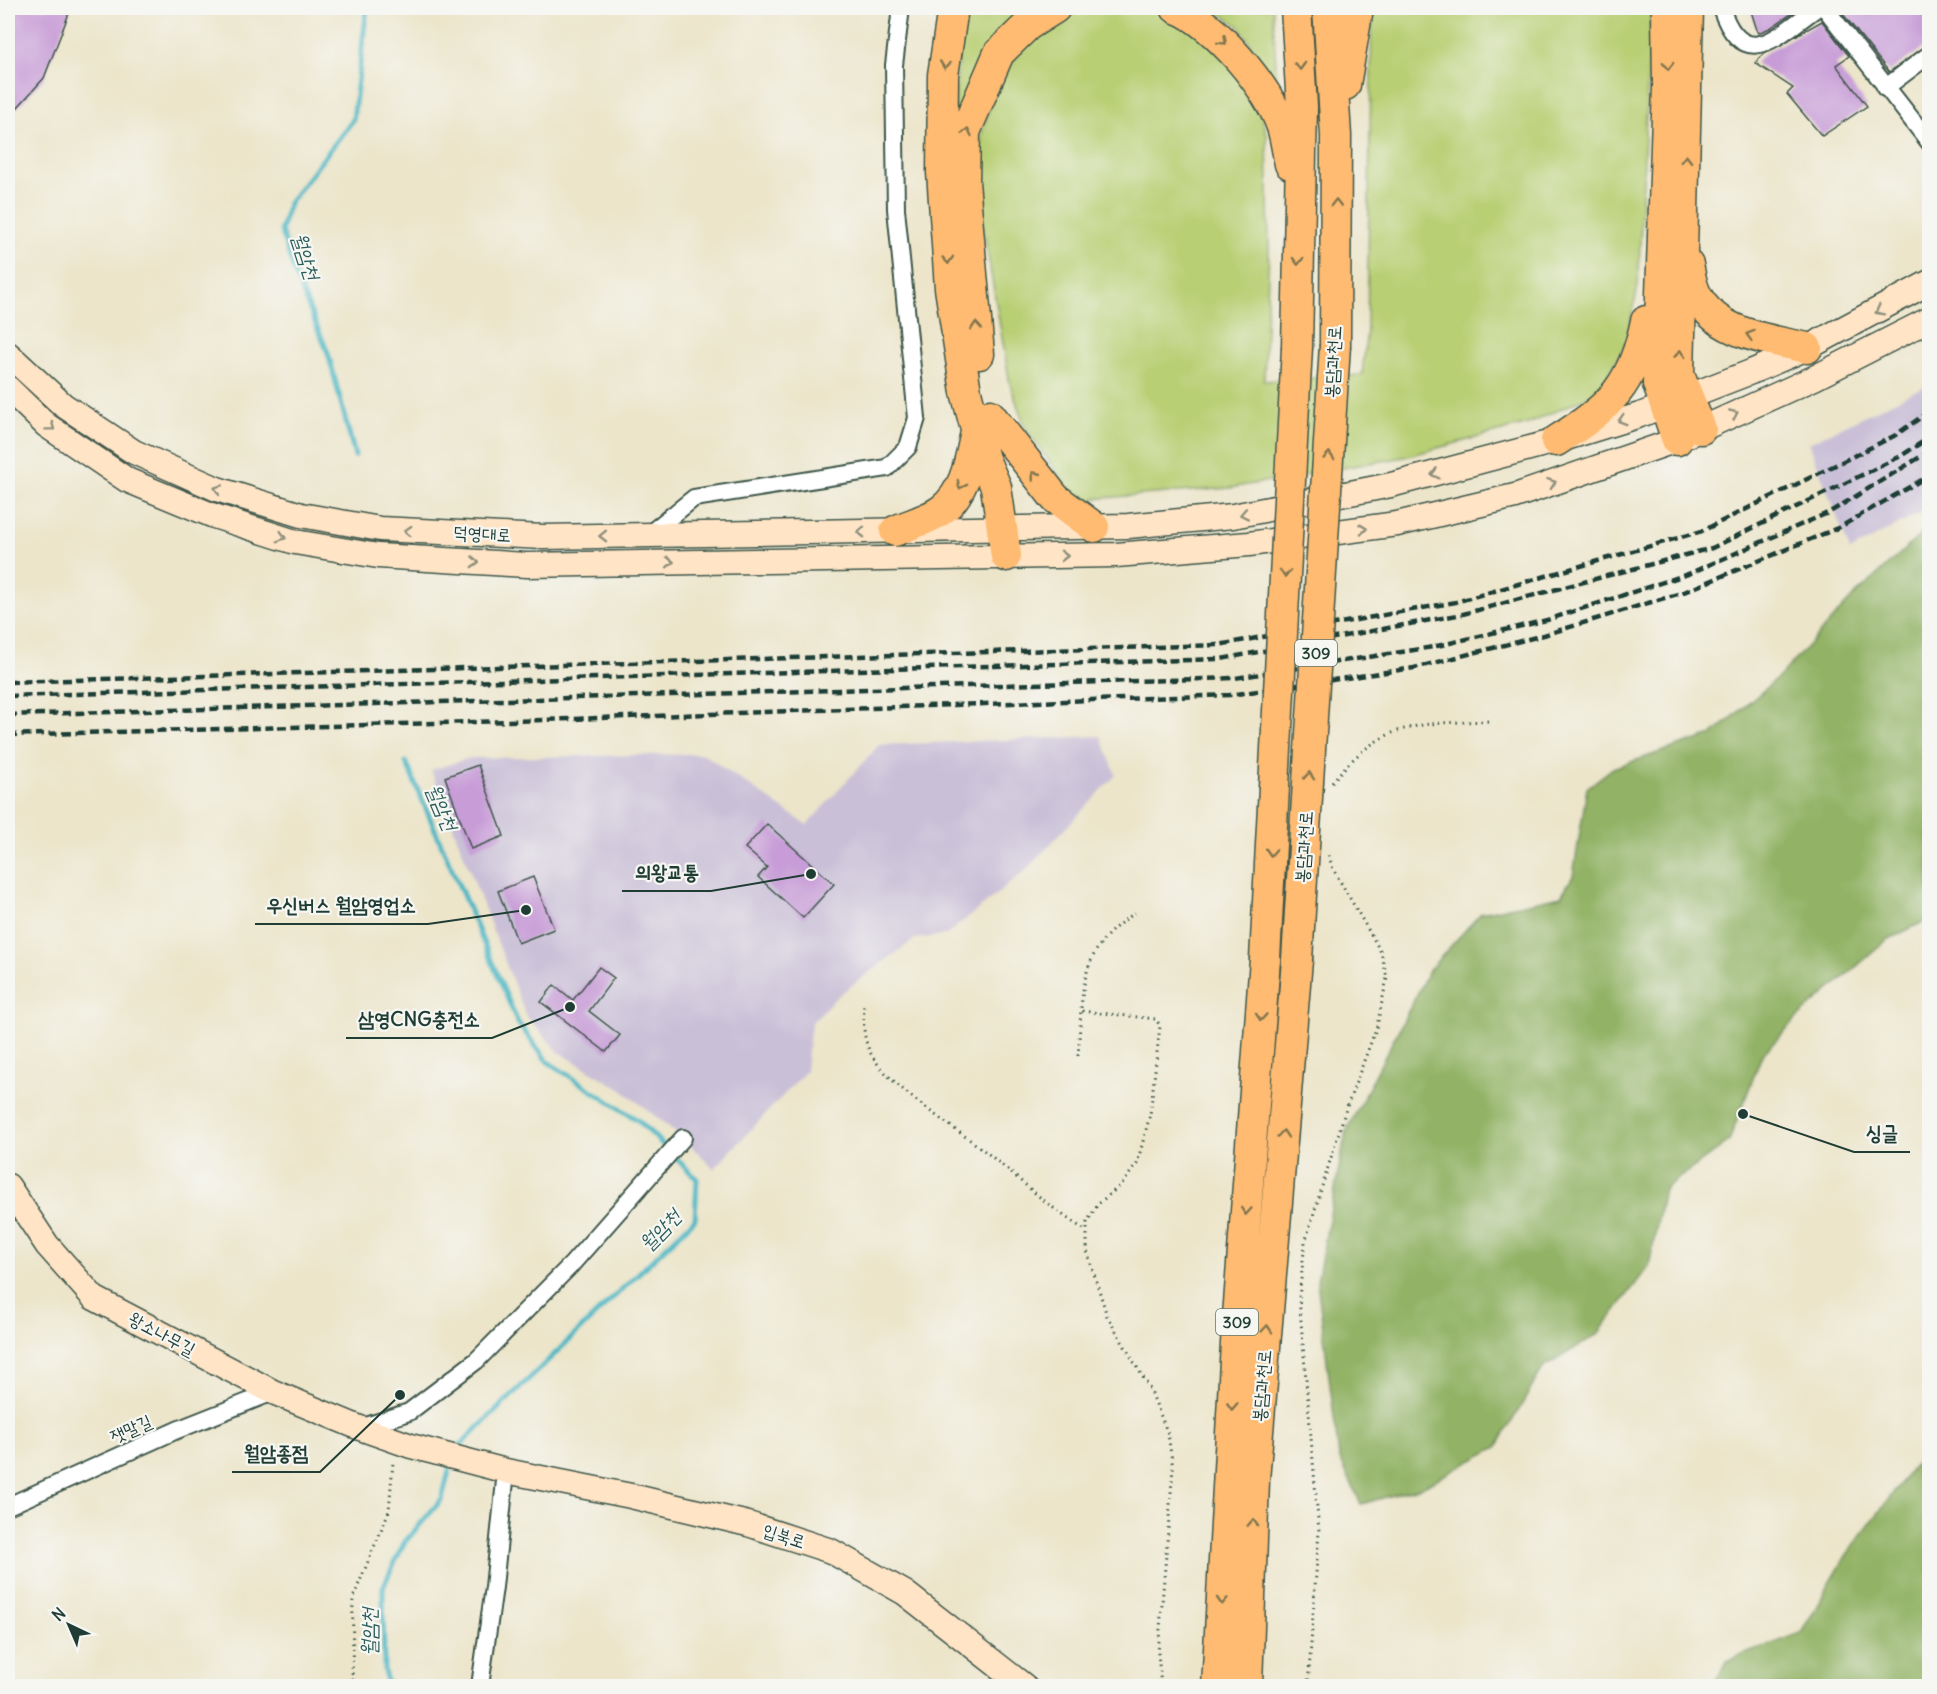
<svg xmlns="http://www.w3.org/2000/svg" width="1937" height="1694" viewBox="0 0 1937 1694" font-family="Delius,'Poor Story',sans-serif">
<rect width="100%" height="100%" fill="#f6f6f2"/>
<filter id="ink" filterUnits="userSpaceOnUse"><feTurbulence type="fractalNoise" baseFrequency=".0167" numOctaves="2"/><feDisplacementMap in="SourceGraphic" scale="12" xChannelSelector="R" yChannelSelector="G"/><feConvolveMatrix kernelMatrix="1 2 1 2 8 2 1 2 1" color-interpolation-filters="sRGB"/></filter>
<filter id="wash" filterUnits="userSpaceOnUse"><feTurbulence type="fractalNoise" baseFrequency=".008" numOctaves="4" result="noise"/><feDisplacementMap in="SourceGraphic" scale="24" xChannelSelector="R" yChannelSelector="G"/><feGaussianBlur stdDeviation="1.35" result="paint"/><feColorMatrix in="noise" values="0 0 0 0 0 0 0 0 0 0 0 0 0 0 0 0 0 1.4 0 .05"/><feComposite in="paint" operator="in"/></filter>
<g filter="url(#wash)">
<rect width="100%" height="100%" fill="#ece5ca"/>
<path fill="#c9bfd7" d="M1929 384V508L1850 551 1809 443Z
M1101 736 1116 775 1023 873 946 935 915 939 840 994 811 1023 806 1071 714 1169 683 1138 622 1090 559 1052 526 1016 431 770 470 758 703 754 807 825 879 745Z"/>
<path fill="#b8cf73" stroke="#6c8654" stroke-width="1.5" d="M965 8H1026L998 36 972 76 953 137 960 25Z
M1094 8H1159L1202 31 1254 87 1267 135 1269 249 1264 381 1362 375 1367 329 1372 8H1651L1638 287 1625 345 1598 392 1528 424 1404 457 1230 488 1090 499 1068 489 1025 427 1010 384 973 169C988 98 1014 23 1094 8Z
M1213 8H1273L1277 87 1240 27Z"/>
<path fill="#92b265" stroke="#58784c" stroke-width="1.5" d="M1929 527V919L1887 940 1796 1019 1762 1055 1729 1141 1664 1189 1649 1266 1598 1334 1543 1368 1497 1447 1422 1487 1361 1504 1339 1457 1317 1281 1346 1132 1430 969 1481 913 1561 896 1573 876 1587 788 1613 768 1712 735 1780 676 1852 598Z
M1929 1451V1686H1714L1726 1661 1801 1633 1846 1556 1924 1452Z"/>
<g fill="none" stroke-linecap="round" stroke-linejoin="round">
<path stroke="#4ab7c5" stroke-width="5" d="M355 456 328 353 296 277 281 230 289 203 353 120 367 8
M406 762 518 1023 548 1062 639 1121 697 1179 695 1219 454 1451
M388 1686 384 1670 383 1587 404 1543 442 1499 451 1463"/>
</g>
<g id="blocks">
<path fill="#c79cd7" d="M8 8H71L44 78 8 118Z
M1750 8H1800L1770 28 1758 33Z
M1841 8H1929V44L1889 72 1839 9Z
M1822 21 1849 56 1836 65 1867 106 1822 136 1787 94 1793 88 1755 63 1765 53Z
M478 765 504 836 471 849 445 777Z
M767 824 834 884 803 918 758 877 767 867 745 848Z
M533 877 554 929 518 943 498 891Z
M599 967 614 978 589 1011 620 1035 606 1052 541 1002 554 985 573 1000Z"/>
</g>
</g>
<g filter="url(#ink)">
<use href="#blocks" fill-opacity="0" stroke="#3e564a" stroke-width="1.5"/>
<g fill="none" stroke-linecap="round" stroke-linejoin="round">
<defs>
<path id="street" d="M1721 8C1744 75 1778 35 1817 8
M1825 8 1930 143
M1885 88 1930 54
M648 535 694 498 887 468 908 447 917 418 896 209 894 65 901 8
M360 1428 409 1412 476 1361 571 1265 683 1138
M8 1506 177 1430 273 1392
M480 1686 494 1587 506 1471"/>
<path id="secondary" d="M8 354 63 405 134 452 217 489 301 515 380 529 544 537 1128 526 1233 516 1391 485 1556 441 1640 415 1751 372 1807 348 1930 282
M8 388 46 425 127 480 214 516 295 542 378 556 527 565 1116 555 1249 544 1397 524 1515 496 1677 440 1814 378 1930 319
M8 1186 47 1245 94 1298 273 1392 360 1428 411 1446 506 1471 631 1496 748 1524 831 1551 905 1593 1024 1686"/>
<path id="highway" d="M953 8 943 75 942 172 950 288 966 392 984 459 996 487 1006 556
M1176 8C1214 22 1270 89 1282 127 1286 139 1287 152 1290 164
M1296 8 1302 107 1297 347
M1328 8 1336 136 1335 345
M1667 8 1668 86 1658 384 1677 440
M1688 8 1679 375 1701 429
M1345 85 1358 8
M1688 265C1690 273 1691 283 1695 292 1714 334 1767 339 1807 348
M979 354 964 182 965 132 999 53 1028 25 1055 8
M990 415 1055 498 1094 527
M1556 441C1611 406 1633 386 1646 321
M895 531C910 524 931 519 943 509 966 491 970 459 976 432
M1217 1686 1236 1343 1265 959
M1247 1686 1254 1480 1297 960"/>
</defs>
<use href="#street" stroke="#3e564a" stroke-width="20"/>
<use href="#secondary" stroke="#3e564a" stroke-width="27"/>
<use href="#highway" stroke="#3e564a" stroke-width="33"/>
<path stroke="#3e564a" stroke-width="3" stroke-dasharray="1.5 4.5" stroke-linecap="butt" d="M1332 782C1384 720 1416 724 1490 721
M864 1006C863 1025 863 1042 874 1059 898 1093 953 1126 986 1152 1020 1179 1050 1209 1087 1231
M1082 1011 1156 1019 1160 1026 1150 1115 1137 1164 1122 1184 1098 1204 1087 1222V1251L1107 1316 1150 1389 1168 1434 1173 1468 1158 1653 1161 1686
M1078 1056C1083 993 1076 950 1135 913
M352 1686 353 1598 389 1511 393 1462
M1308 1686 1319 1531 1299 1298 1305 1242 1346 1109 1377 1026 1387 978 1381 952 1333 869 1328 853"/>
<use href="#street" stroke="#fff" stroke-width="16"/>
<use href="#secondary" stroke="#ffe4c6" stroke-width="24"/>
<use href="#highway" stroke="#febb71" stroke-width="30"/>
<path stroke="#1f3d34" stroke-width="4.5" stroke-dasharray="9 4.5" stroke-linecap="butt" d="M8 682 1218 645 1456 602 1702 531 1894 436 1930 411
M8 696 1221 659 1463 614 1712 548 1901 456 1930 437
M8 715 1235 678 1433 647 1547 620 1688 574 1830 512 1930 451
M8 735 544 720 1230 695 1414 668 1544 635 1684 592 1840 527 1930 475"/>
<defs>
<path id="highway-bridge" d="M1265 959 1297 347
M1297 960 1335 345"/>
</defs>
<use href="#highway-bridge" stroke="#3e564a" stroke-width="33" stroke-linecap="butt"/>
<use href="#highway-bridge" stroke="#febb71" stroke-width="30"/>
</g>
<defs><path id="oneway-chevron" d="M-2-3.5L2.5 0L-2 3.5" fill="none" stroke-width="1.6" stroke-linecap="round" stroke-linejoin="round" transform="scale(1.5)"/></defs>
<g stroke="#83764f">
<use href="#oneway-chevron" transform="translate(1223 41) rotate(44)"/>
<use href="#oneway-chevron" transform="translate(945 65) rotate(97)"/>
<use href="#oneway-chevron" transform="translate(1300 66) rotate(87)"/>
<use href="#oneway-chevron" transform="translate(1668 66) rotate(89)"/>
<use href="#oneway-chevron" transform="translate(967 132) rotate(-78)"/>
<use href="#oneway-chevron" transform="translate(1686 159) rotate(-89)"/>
<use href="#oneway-chevron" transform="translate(1336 203) rotate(-90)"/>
<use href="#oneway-chevron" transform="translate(948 260) rotate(86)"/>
<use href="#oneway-chevron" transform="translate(1298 261) rotate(91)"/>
<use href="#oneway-chevron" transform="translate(976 326) rotate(-95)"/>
<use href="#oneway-chevron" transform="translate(1750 335) rotate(-164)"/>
<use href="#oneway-chevron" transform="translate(1680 354) rotate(-88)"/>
<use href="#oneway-chevron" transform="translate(1329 456) rotate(-86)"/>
<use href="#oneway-chevron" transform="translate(1035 475) rotate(-129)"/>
<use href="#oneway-chevron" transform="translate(961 485) rotate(118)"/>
<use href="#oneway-chevron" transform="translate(1285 573) rotate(93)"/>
<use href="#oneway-chevron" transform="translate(1309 776) rotate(-86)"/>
<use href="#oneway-chevron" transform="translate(1271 852) rotate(93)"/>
<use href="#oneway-chevron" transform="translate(1261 1017) rotate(94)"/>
<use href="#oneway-chevron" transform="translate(1283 1134) rotate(-85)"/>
<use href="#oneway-chevron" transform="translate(1246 1211) rotate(94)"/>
<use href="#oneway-chevron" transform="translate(1267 1329) rotate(-85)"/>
<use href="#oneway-chevron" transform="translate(1232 1406) rotate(93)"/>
<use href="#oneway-chevron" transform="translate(1253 1523) rotate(-88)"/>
<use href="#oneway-chevron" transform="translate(1222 1601) rotate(93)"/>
</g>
<g stroke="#8f907d">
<use href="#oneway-chevron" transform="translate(1879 311) rotate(153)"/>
<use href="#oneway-chevron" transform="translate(1734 414) rotate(-24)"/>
<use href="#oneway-chevron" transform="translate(1622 420) rotate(163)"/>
<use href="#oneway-chevron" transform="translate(51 427) rotate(37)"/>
<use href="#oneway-chevron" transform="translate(1435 474) rotate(165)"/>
<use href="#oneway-chevron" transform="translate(1552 483) rotate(-19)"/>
<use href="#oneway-chevron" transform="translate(218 489) rotate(-160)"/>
<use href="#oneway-chevron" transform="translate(1244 514) rotate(169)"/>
<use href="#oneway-chevron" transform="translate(1363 529) rotate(-7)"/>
<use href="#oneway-chevron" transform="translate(408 531) rotate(-177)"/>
<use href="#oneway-chevron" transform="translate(861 532) rotate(179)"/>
<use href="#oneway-chevron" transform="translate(603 536) rotate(179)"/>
<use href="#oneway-chevron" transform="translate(282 537) rotate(17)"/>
<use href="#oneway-chevron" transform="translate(1064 556)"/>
<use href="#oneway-chevron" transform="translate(475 562) rotate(3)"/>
<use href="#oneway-chevron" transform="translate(670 562) rotate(-1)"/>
</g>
</g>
<g text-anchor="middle" stroke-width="4.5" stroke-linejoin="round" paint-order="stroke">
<g fill="#f6f6f2" stroke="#60746d" stroke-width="1.5">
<rect x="1295" y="640" width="42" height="26" rx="4.5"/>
<rect x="1216" y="1309" width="42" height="26" rx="4.5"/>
</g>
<g font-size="16" font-weight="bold" fill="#1f3d34">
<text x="1316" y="659">309</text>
<text x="1237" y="1328">309</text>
</g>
<g font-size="18" fill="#1f3d34" stroke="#f6f6f2">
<text transform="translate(1333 362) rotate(-87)" y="6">봉담과천로</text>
<text transform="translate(482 534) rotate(3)" y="6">덕영대로</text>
<text transform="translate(1304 847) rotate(-86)" y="6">봉담과천로</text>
<text transform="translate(162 1334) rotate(28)" y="6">왕소나무길</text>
<text transform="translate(1262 1386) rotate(-85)" y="6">봉담과천로</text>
<text transform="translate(131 1429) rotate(-24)" y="6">잿말길</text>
<text transform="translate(784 1536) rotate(18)" y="6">입북로</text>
</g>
<g font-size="20" font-style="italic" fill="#2a5c58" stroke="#f6f6f2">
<text transform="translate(306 256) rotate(72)" y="7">월암천</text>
<text transform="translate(442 807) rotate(67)" y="7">월암천</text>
<text transform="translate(660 1230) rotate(-46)" y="7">월암천</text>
<text transform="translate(369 1632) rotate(-90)" y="7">월암천</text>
</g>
</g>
<path fill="none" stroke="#1f3d34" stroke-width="2" d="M811 874L711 891H622M526 910L428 924H255M570 1007L492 1038H346M1743 1114L1854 1152H1910M400 1395L320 1472H232"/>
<g fill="#1f3d34" stroke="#f6f6f2" stroke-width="2">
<circle cx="811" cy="874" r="6"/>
<circle cx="526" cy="910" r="6"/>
<circle cx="570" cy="1007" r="6"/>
<circle cx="1743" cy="1114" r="6"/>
<circle cx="400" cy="1395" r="6"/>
</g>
<g font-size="20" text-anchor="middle" font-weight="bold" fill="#1f3d34" stroke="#f6f6f2" stroke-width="4.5" stroke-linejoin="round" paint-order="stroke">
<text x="667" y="879">의왕교통</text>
<text x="341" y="912">우신버스 월암영업소</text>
<text x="419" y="1026">삼영CNG충전소</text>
<text x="1882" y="1140">싱글</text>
<text x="276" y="1460">월암종점</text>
</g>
<rect width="1937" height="1694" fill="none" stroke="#f6f6f2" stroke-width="30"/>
<g transform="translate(69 1625) rotate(316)" stroke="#f6f6f2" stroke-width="4.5" paint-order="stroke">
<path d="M0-4.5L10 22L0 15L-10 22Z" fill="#1f3d34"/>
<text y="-9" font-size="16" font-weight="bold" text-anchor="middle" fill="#1f3d34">N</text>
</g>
</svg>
